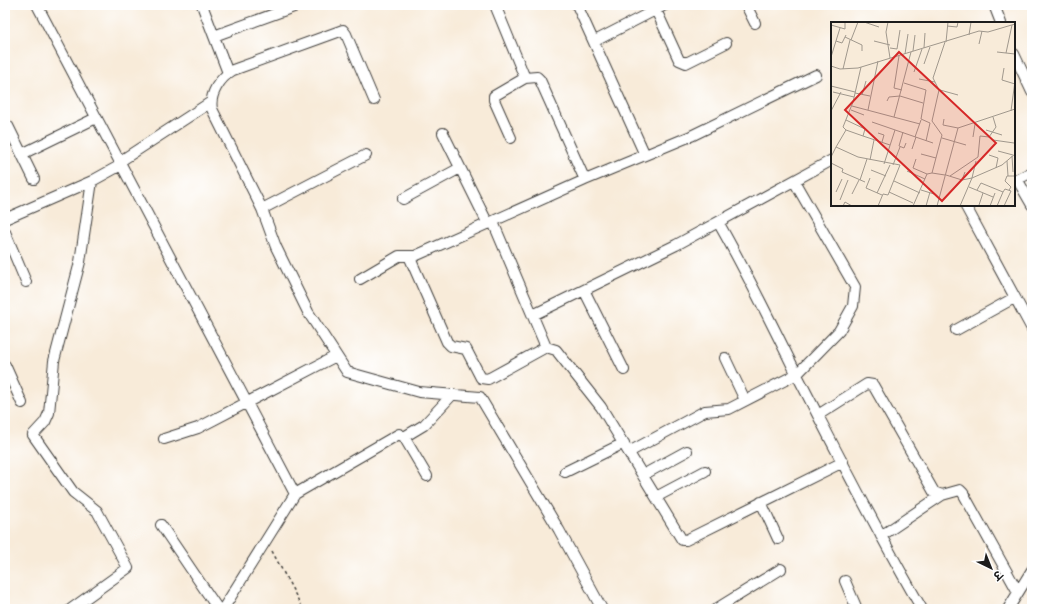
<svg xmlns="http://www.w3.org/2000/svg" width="1037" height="614" viewBox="0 0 1037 614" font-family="'Comic Neue','Playpen Sans Deva',sans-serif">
<rect width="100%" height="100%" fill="#fff"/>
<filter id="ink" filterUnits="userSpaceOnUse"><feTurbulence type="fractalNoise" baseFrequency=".025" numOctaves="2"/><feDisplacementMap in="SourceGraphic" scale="8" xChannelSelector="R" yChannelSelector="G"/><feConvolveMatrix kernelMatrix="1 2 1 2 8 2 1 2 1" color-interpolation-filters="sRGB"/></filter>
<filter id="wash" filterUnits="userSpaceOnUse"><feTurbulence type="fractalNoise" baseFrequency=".012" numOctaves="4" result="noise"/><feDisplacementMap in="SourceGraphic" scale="16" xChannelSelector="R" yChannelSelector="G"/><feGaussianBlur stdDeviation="0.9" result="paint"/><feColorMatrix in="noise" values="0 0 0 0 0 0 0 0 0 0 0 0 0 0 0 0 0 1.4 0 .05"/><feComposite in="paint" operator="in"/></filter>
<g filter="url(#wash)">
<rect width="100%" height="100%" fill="#f8ebd9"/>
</g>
<g filter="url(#ink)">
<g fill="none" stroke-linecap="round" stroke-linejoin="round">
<defs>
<path id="minor" d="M37 5 295 494
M202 5 228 73
M495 5 525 78
M577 5 645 155
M746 5 755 23
M994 5 1001 23
M656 10 679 60 686 63 726 43
M214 36 299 5
M595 41 665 5
M1014 54 1032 92
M374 100 346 34 343 30 233 70C220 78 209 94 212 109L262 209 276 247 308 312 347 372 419 392 480 397 559 530 602 609
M8 126 34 179
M443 133 488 224
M511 138 494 100V96L525 78 537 77 540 80 585 180
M22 154 96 118
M119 162 211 102
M1017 179 1032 205
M1014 181 1032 172
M403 199 460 168
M965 205 1032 329
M262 209 366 155
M5 219 92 181 121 165
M493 222 546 347
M718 222C746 271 771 322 796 373 837 452 877 532 922 609
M5 232 26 282
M409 256 447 342 451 346 466 349 481 378 488 379 546 347 556 350 601 407 682 540H686L843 462
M360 279 399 256H415L585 180 691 136 816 75
M584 290 624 370
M533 315 676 245 832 160
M956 330 1014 298
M725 358 745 400
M5 365 22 403
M818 415 867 384 873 385 934 492 942 495 960 490 963 493 1018 592
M404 437 424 425 453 394
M164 439 198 428 336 356
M629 452 705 411 729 409 797 374 839 331 853 306 855 287 794 181
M565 472 624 443
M643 475 687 451
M656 497 705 471
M761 502 778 539
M161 525 218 609
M881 536 942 495
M845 581 857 609
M71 609 128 568 97 511 73 492 33 435 45 422 49 413 54 361 80 262 92 181
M223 609 295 494 399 434 404 437 427 476
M716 609 781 569
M1008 609 1032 570"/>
</defs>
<use href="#minor" stroke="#3d3b38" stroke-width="12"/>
<path stroke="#3d3b38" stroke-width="1.5" stroke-dasharray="3 3" stroke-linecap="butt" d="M272 551 303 609"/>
<use href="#minor" stroke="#fff" stroke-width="10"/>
</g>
</g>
<g transform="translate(831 22)">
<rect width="184" height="184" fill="#f8ebd9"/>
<path fill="none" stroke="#a0988d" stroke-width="1" d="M33 0 48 5M57 0 55 10 59 36M0 3 14 7V0M116 4 126 5 127 0M138 13 140 0M14 15 31 23V29M20 18 27 0M5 19 11 21 15 13M43 19 59 23M115 20 117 0M148 22 151 9M59 26 66 27 69 8M93 26 94 11M82 29 84 13M166 30 184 32M175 31 181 3M74 32 77 12M68 34 63 66 71 68M0 35 9 6M93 42 99 25M0 44 9 47 27 46 148 9 157 10 184 2M173 46 171 58 184 62M12 47 19 18M83 50 91 27M88 57 104 60M73 61 95 68 90 97 99 101 95 119M0 64 24 70M109 68 127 73M2 70 23 75M24 71 39 74M31 73 35 59M56 79 58 75 69 74 92 81M21 84 89 102M20 88 33 93M37 88 47 39M0 89 10 70M180 89 184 59M184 93V122M63 95 80 30M113 97 112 103 127 106 184 87M41 100 102 121M15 108 32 114 34 107 15 98M155 108 171 113M72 110 68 124 73 126 75 121M47 111 53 113 51 120M32 114 59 123M84 115 90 98M142 115 144 102M111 116 135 123M162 118 183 121M5 125 15 108 12 105 22 80 30 45M81 127 85 115M167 129 182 133M90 132 105 136M158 133 167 136 165 146M181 134 182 150M0 135 5 125 27 135 69 143 57 173 52 172 47 184M85 137 82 146 96 152 101 151 111 113 101 99 108 68 102 56 114 20M39 138 43 118M176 139 177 154M0 141 12 147 11 150 34 160M53 142 64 108M62 143 69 125M40 148 55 154M76 149 94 157M101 151 114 153M115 153 131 158 134 150M119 154 147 135 149 114 158 115 165 105 162 95M39 156 35 166 51 173M29 158 36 137M131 158 141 156 145 139M63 159 89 171M138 165 162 175M90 168 103 172M146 168 150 161 172 170 166 184M178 168 180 165 174 159 176 154H184M5 170 11 157M58 170 82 181M172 170 174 167 180 169 173 184M46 171 59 143M21 172 28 158M9 178 17 158M148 183 152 171M12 184 14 180 21 184M82 184 96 152M95 184 99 170M106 184 127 106M129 184 141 156 171 143 184 132M159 184 164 171"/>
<path fill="#d62828" fill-opacity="0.15" stroke="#d62828" stroke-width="2" d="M68 30 165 121 111 179 14 88Z"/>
<rect width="184" height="184" fill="none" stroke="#1c1c1c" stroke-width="2"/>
</g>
<rect width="1037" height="614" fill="none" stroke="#fff" stroke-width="20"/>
<g transform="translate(991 568) rotate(137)" stroke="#ffffff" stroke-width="3" paint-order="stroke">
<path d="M0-3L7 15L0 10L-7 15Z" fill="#1c1c1c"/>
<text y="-6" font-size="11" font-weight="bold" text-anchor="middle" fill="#1c1c1c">उ</text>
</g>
</svg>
